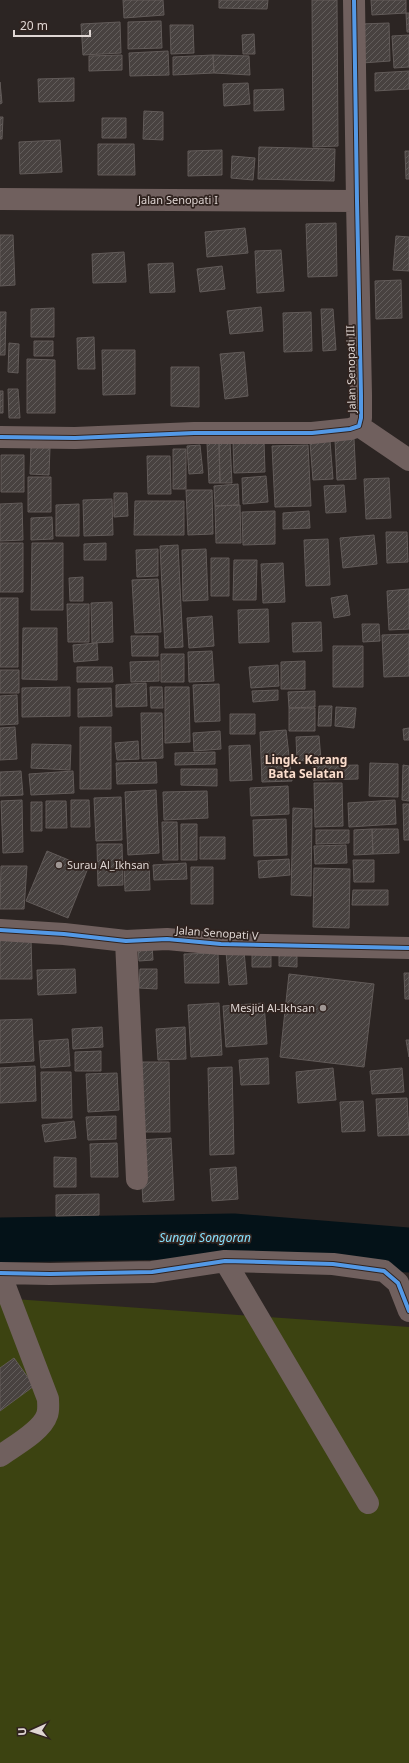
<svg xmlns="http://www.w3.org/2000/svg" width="409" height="1763" viewBox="0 0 409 1763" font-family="'Noto Sans',sans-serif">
<defs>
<pattern id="building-hatch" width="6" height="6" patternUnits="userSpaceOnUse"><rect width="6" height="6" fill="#484240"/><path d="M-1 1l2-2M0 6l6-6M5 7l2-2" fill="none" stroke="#625d5b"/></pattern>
</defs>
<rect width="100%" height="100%" fill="#2c2523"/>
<path fill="#3c4311" d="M0 1298 409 1327V1763H0Z"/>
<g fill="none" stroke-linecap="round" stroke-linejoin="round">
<path stroke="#041218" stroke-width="45" d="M0 1240 233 1236 409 1250"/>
</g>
<path fill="url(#building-hatch)" stroke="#625b59" d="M123 0H163L164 15 124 18Z
M219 0H268L267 9 219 8Z
M312 0H337L338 146 313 147Z
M371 0H406V13L372 15Z
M406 13H409V32H407Z
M161 21 162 48 128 49V22Z
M120 22 121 53 83 55 81 24Z
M389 23 390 61 362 63 360 24Z
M170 25H193L194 53 171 54Z
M254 34 255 54H243L242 35Z
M409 35V67L394 68 392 36Z
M168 51 169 75 130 76 129 53Z
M122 55V70L89 71V56Z
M213 55 249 56 250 75 214 73Z
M213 55 214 73 173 75V57Z
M409 71V89L375 91V73Z
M74 78V101L39 102 38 79Z
M0 82 2 103 0 104Z
M248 83 250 104 224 106 223 84Z
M283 89 284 110 254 111V90Z
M144 111 163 112V140L143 139Z
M0 117H3L2 139H0Z
M102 118H126V138H102Z
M60 140 62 172 20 174 19 142Z
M98 144H134L135 175H98Z
M259 147 335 149 334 181 258 179Z
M222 150V175L188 176V151Z
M405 151H409V179H406Z
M232 156 255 158 253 180 231 178Z
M336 223 337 276 308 277 306 224Z
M245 228 248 253 207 257 205 232Z
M0 235H13L15 285 0 286Z
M396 236 409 237V271L393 270Z
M281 250 284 291 257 293 255 251Z
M124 252 126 282 93 283 92 254Z
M173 263 175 292 150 293 148 264Z
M222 266 225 289 200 292 197 269Z
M401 280 402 318 376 319 375 281Z
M261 307 263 331 230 334 227 311Z
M54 308V337H31V309Z
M321 309H333L336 350 323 351Z
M0 312H6L5 355H0Z
M311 312 312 351 284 352 283 313Z
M94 337 95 369H78L77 338Z
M34 341H53V356H34Z
M9 343 19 344 18 373 8 372Z
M102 350H135V394L103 395Z
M244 352 248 396 225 399 220 354Z
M27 359 55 360V413H27Z
M171 367H199V407L171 406Z
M8 389H18L20 418H9Z
M0 391H3V413H0Z
M354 439 356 479 337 480 335 440Z
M264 441 265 472 234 473 233 442Z
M330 441 333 479 313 480 310 442Z
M230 442 232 483H220L219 443Z
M207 443H219L220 483H209Z
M200 445 203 473 189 474 187 446Z
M308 445 311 506 275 507 272 446Z
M31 446 50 447 49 475 30 474Z
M173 449H186V489H173Z
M1 455H24V492H1Z
M147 456H170L171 494H148Z
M266 476 268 502 243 504 242 478Z
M28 477H51V512H28Z
M389 478 391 518 366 519 364 479Z
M238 484 239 505 215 506 214 486Z
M344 485 346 512 326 513 324 486Z
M186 490H212L213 534 188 535Z
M114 493H127L128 516 114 517Z
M112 499 113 535 84 536 83 500Z
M135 501H184V535H134Z
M22 503 23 540 0 541V504Z
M79 504V536H56V505Z
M240 505 241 543H216L215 506Z
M275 511V544L243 545 242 512Z
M309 511 310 528 283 529V513Z
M52 517 53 539 31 540V518Z
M386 532H407L408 562 387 563Z
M374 535 377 564 343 568 340 538Z
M328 539 330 585 306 586 304 540Z
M0 543H23V592H0Z
M32 543H63V610H31Z
M106 543V560H84V544Z
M178 545 183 647 165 648 160 546Z
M158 549V576L137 577 136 550Z
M206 549 208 600 183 601 182 550Z
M211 558H229V596H211Z
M234 560H257L256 600H233Z
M283 563 285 602 263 603 261 564Z
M83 577V601H70L69 578Z
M158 579 161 632 135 633 132 580Z
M409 589V629L389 630 387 591Z
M347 595 350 615 334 618 331 598Z
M0 598H18V667H0Z
M112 602 113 642 92 643 91 603Z
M67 604H89V642H68Z
M268 609 269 642 239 643 238 610Z
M212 616 214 646 189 648 187 618Z
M321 622 322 651 293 652 292 623Z
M362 624H379L380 641 363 642Z
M23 628H57V680L22 679Z
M409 634V676L384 677 382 635Z
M131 636H158V656H132Z
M97 643 98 660 74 662 73 645Z
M333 646H363V687H333Z
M212 651 214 681 189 682 188 652Z
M161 654H184V682H161Z
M159 661V681L131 682 130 662Z
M305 661V689H281V662Z
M278 665 279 686 251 688 249 667Z
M77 667H112L113 682H77Z
M0 670H19V693H0Z
M146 683 147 706 116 707V685Z
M219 684 220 721 195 722 193 685Z
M70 687V716L22 717V688Z
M150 687H162L163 708H151Z
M165 687H189L190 742 165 743Z
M111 688 112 716 78 717V689Z
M278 690V700L253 702 252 691Z
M315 691V707L289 708 288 692Z
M17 695 18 724 0 725V696Z
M319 706H332L331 726H318Z
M336 707 356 708 354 728 335 726Z
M289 708H315V731H289Z
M141 713H162L163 758 142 759Z
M230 714H255V734H230Z
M15 727 17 759 0 760V728Z
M80 727H111V789H80Z
M409 728V740H404L403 729Z
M286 730 292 781 262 782 260 732Z
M220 731 221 749 194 751 193 733Z
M319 736 321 760 297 761 296 737Z
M138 741 139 759 117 760 115 743Z
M32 744 71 745 70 770 31 768Z
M250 745 252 780 230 781 229 746Z
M215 752V764L175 765V753Z
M156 762 157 783 117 784 116 763Z
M370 763 398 764V797L369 796Z
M358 765V779L313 780V766Z
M403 765 409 766V801L402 800Z
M181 769H217V786L181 785Z
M21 771 23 795 0 796V772Z
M73 771 74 793 31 795 29 774Z
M314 783H342L343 826 315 827Z
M288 786 289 814 251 816 250 788Z
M156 790 159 853 128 855 125 792Z
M207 791 208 818 164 820 163 792Z
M121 797 122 840 96 841 94 798Z
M22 800 23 852 3 853 1 801Z
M71 800H89L90 827H71Z
M395 800 396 824 349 827 348 803Z
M46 801H66L67 828H46Z
M31 802H42V831H31Z
M403 804H409V840H404Z
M293 808 312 809 311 896 291 895Z
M286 819 287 855 254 856 253 820Z
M162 822H177L178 860H163Z
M181 824H197V860H181Z
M372 829H398L399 853 373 854Z
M372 829 373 854 354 855V830Z
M316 830H349V843L316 844Z
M200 837H225V859H200Z
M97 844H122L123 885 98 886Z
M346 845 347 863 315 864 314 846Z
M47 851 88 868 68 918 26 901Z
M289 859 290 875 259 878 258 861Z
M353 860H374V882H354Z
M149 862 150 890 125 891 124 863Z
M186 863 187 879 154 880 153 865Z
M1 866H27L24 909H0Z
M191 867H213V904H191Z
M314 868 350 869 349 928 313 927Z
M353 890H388V905H352Z
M0 938H31L32 979H0Z
M152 945 153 960 139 961 138 946Z
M252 949H271V967H252Z
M244 951 247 984 229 985 226 952Z
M218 953 219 983H185L184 954Z
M279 953H297V967L279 966Z
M75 969 76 993 38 995 37 970Z
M140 969H157V989L139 988Z
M404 973H409V999H405Z
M289 974 374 984 364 1067 280 1057Z
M219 1003 222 1055 191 1057 188 1005Z
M264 1003 267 1044 226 1047 223 1006Z
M32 1019 34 1061 0 1063V1020Z
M102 1027 103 1047 73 1049 72 1029Z
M185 1027 186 1059 158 1060 156 1029Z
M68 1039 70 1066 41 1068 39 1041Z
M406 1040H409V1057Z
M101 1051V1071H75V1052Z
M268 1058 269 1084 241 1085 239 1060Z
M139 1062H169L170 1132H140Z
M35 1066 36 1101 0 1103V1068Z
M232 1067 234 1154 210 1155 208 1068Z
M333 1068 336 1100 298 1103 296 1072Z
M402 1068 404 1092 372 1094 370 1071Z
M41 1072H71L72 1118H42Z
M117 1073 119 1110 88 1112 86 1074Z
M407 1098 409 1135 378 1136 376 1099Z
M363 1101 365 1131 342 1132 340 1102Z
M116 1116V1139L88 1140 86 1117Z
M74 1121 76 1138 45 1142 42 1125Z
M171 1138 174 1200 143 1202 139 1140Z
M117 1143 118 1177H91L90 1144Z
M54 1157 76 1158V1187H54Z
M236 1167 238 1199 212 1201 210 1169Z
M99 1194V1215L56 1216V1195Z
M14 1358 34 1386 0 1411V1368Z"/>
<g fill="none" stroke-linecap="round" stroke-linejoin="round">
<path stroke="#70605e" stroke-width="22" d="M0 199 357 201
M359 426 409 460
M0 437 75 438 194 433H312L350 429 359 426 361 418V395L357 201 354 0
M0 930 64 934 126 941 167 939 221 944 409 948
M126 941 137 1179
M225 1261 368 1503
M0 1273 50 1274 152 1272 225 1261 333 1264 384 1271 398 1283 409 1311
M0 1456C14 1446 42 1431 47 1415 49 1410 48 1404 48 1399L0 1273"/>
<defs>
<path id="cycleway" d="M0 437 75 438 194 433H312L350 429 359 426 361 418V395L357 201 354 0
M0 930 64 934 126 941 167 939 221 944 409 948
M0 1273 50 1274 152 1272 225 1261 333 1264 384 1271 398 1283 409 1311"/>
</defs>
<use href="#cycleway" stroke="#30231f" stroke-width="6"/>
<use href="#cycleway" stroke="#5399e6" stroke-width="4"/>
</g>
<g fill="#a09895" stroke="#30231f" stroke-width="1.5">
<circle cx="59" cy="865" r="4"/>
<circle cx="323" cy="1008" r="4"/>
</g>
<g text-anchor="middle" stroke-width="3.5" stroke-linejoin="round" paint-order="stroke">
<g font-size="11" fill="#dfd6d3" stroke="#30231f">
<text x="178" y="204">Jalan Senopati I</text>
<text transform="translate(351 369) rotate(-91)" y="4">Jalan Senopati III</text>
<text transform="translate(217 933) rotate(4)" y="4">Jalan Senopati V</text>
</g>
<g font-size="11" fill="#dfd6d3" stroke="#30231f" text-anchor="start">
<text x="67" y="869">Surau Al_Ikhsan</text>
<text x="315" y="1012" text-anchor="end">Mesjid Al-Ikhsan</text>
</g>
<g font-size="12" font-weight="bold" fill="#fbddcc" stroke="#30231f">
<text x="306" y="764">Lingk. Karang<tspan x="306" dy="14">Bata Selatan</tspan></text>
</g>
<g font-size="12" font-style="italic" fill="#86e0fd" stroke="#30231f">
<text x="205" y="1242">Sungai Songoran</text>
</g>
</g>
<g transform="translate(32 1731) rotate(267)" stroke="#30231f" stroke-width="3" paint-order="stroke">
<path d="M0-3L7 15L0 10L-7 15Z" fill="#dfd6d3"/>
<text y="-6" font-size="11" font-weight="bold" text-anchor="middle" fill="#dfd6d3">U</text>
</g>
<path d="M14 30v6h76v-6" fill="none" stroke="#dfd6d3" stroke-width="2"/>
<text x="20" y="30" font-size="12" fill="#dfd6d3" stroke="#30231f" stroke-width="3" paint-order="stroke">20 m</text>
</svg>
